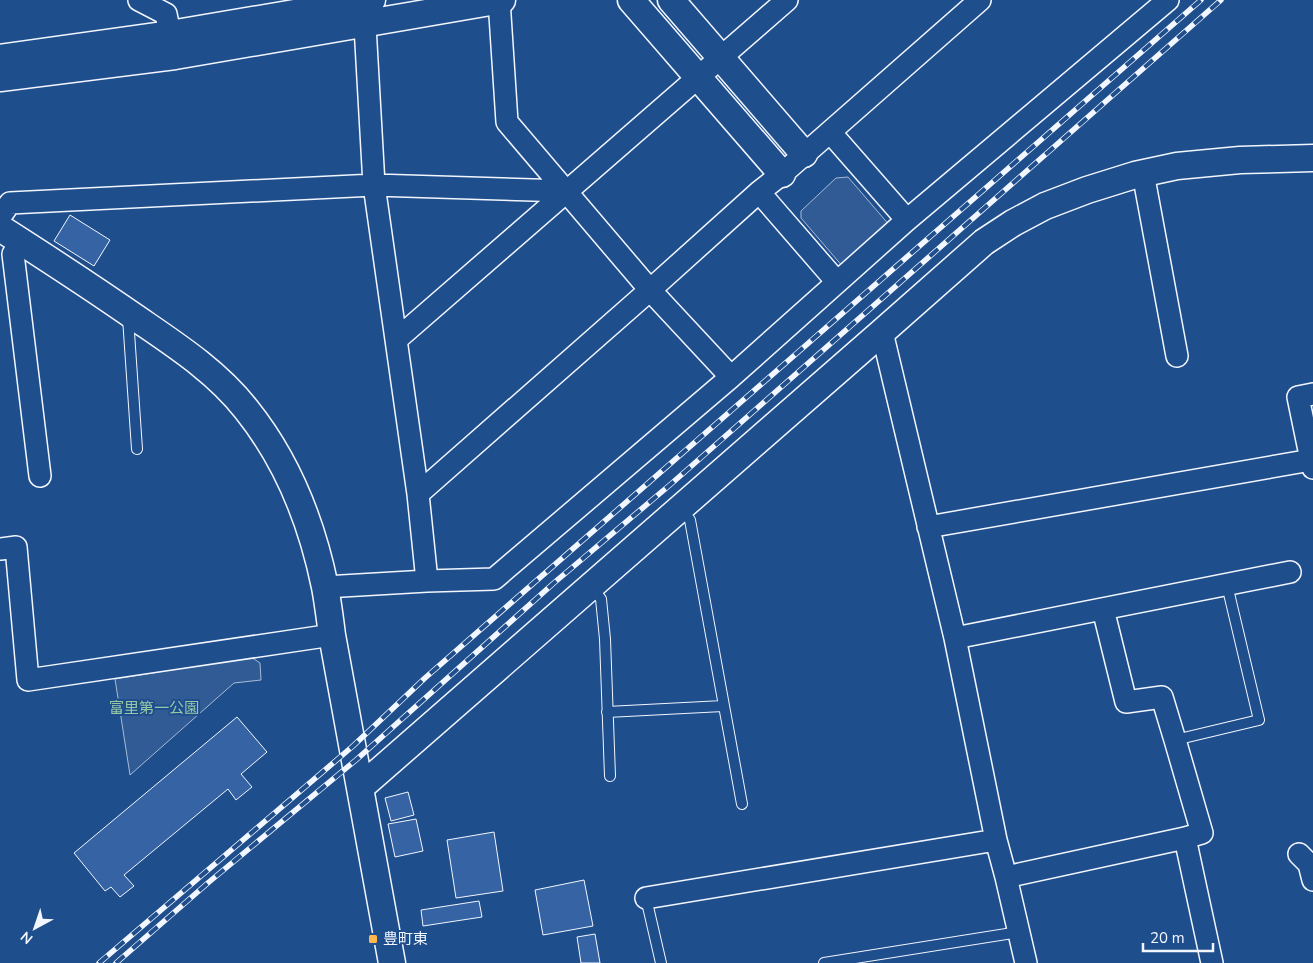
<svg xmlns="http://www.w3.org/2000/svg" width="1313" height="963" viewBox="0 0 1313 963" font-family="'Nunito Sans','Noto Sans JP',sans-serif">
<rect width="100%" height="100%" fill="#1f4e8c"/>
<path fill="#305b95" stroke="#a8bbd7" d="M848 177 891 227 844 268 801 218V211L836 178Z
M251 657 260 663 261 680 234 683 130 775 115 679Z"/>
<path fill="#3563a3" stroke="#f2f6ff" d="M70 215 110 240 94 266 54 241Z
M237 717 267 752 241 774 252 787 236 800 228 789 124 875 134 886 120 897 111 887 105 891 74 853Z
M408 792 414 815 391 821 385 798Z
M416 819 423 851 395 857 388 824Z
M494 832 503 891 456 898 447 840Z
M584 880 593 926 543 935 535 890Z
M479 901 482 917 423 926 421 910Z
M595 934 600 963H581L577 937Z"/>
<g fill="none" stroke-linecap="round" stroke-linejoin="round">
<defs>
<path id="service" d="M128 318 137 449
M681 508 690 520 742 804
M591 586 601 599 605 639 610 776
M607 712 723 706
M1175 740 1259 720 1227 585
M646 898 661 963
M824 963 1019 932"/>
<path id="minor" d="M139 0 166 14 173 48
M499 0 507 122 650 290 731 377
M364 8 374 185 418 494 427 581
M830 132 907 220
M1143 173 1177 356
M759 192 837 282
M0 217 10 203 374 185 566 191
M21 242 13 254 40 476
M882 332 955 638 996 840 1006 877 1026 963
M396 340 787 0
M1311 460 1298 397 1313 394
M418 494 650 290 759 192 782 174 980 0
M928 527 1311 460 1313 468
M0 549 16 547 28 680 332 635
M325 587 427 581 494 579 731 377 907 220 1168 0
M955 638 1290 572
M1185 838 1212 963
M1299 854 1309 864 1313 880
M1006 877 1185 838 1202 833 1175 740 1162 697 1126 702 1103 609
M646 898 996 840"/>
<path id="tertiary" d="M631 0 782 174
M671 0 804 154
M0 58 170 34 372 0
M0 78 175 56 502 0
M0 228C47 258 93 288 139 320 177 346 217 372 246 409 287 460 312 523 325 587 328 603 330 619 332 635L392 963
M361 787 882 332 984 242 1013 223 1045 206 1087 190 1135 175 1177 166 1240 160 1313 158"/>
</defs>
<use href="#service" stroke="#f2f6ff" stroke-width="12"/>
<use href="#minor" stroke="#f2f6ff" stroke-width="24"/>
<use href="#tertiary" stroke="#f2f6ff" stroke-width="29"/>
<use href="#service" stroke="#1f4e8c" stroke-width="10"/>
<use href="#minor" stroke="#1f4e8c" stroke-width="21"/>
<use href="#tertiary" stroke="#1f4e8c" stroke-width="26"/>
<defs>
<path id="rail" d="M99 963 353 746 425 678 1201 0
M116 963 209 882 356 760 555 582 671 484 1221 0"/>
</defs>
<use href="#rail" stroke="#f2f6ff" stroke-width="5.5"/>
<use href="#rail" stroke="#1f4e8c" stroke-width="4" stroke-dasharray="11" stroke-linecap="butt"/>
</g>
<rect fill="#ffb74d" stroke="#1f4e8c" stroke-width="2" x="368" y="934" width="10" height="10" rx="2.5"/>
<g text-anchor="middle" stroke-width="4" stroke-linejoin="round" paint-order="stroke">
<g font-size="15" fill="#97c8a6" stroke="#1f4e8c">
<text x="154" y="713">富里第一公園</text>
</g>
<g font-size="15" fill="#f2f6ff" stroke="#1f4e8c" text-anchor="start">
<text x="383" y="944">豊町東</text>
</g>
</g>
<g transform="translate(35 928) rotate(220)" stroke="#1f4e8c" stroke-width="4" paint-order="stroke">
<path d="M0-4L9 19L0 12L-9 19Z" fill="#f2f6ff"/>
<text y="-8" font-size="14" font-weight="bold" text-anchor="middle" fill="#f2f6ff">N</text>
</g>
<path d="M1143 943v8h70v-8" fill="none" stroke="#f2f6ff" stroke-width="2.5"/>
<text x="1150" y="943" font-size="15" fill="#f2f6ff" stroke="#1f4e8c" stroke-width="4" paint-order="stroke">20 m</text>
</svg>
